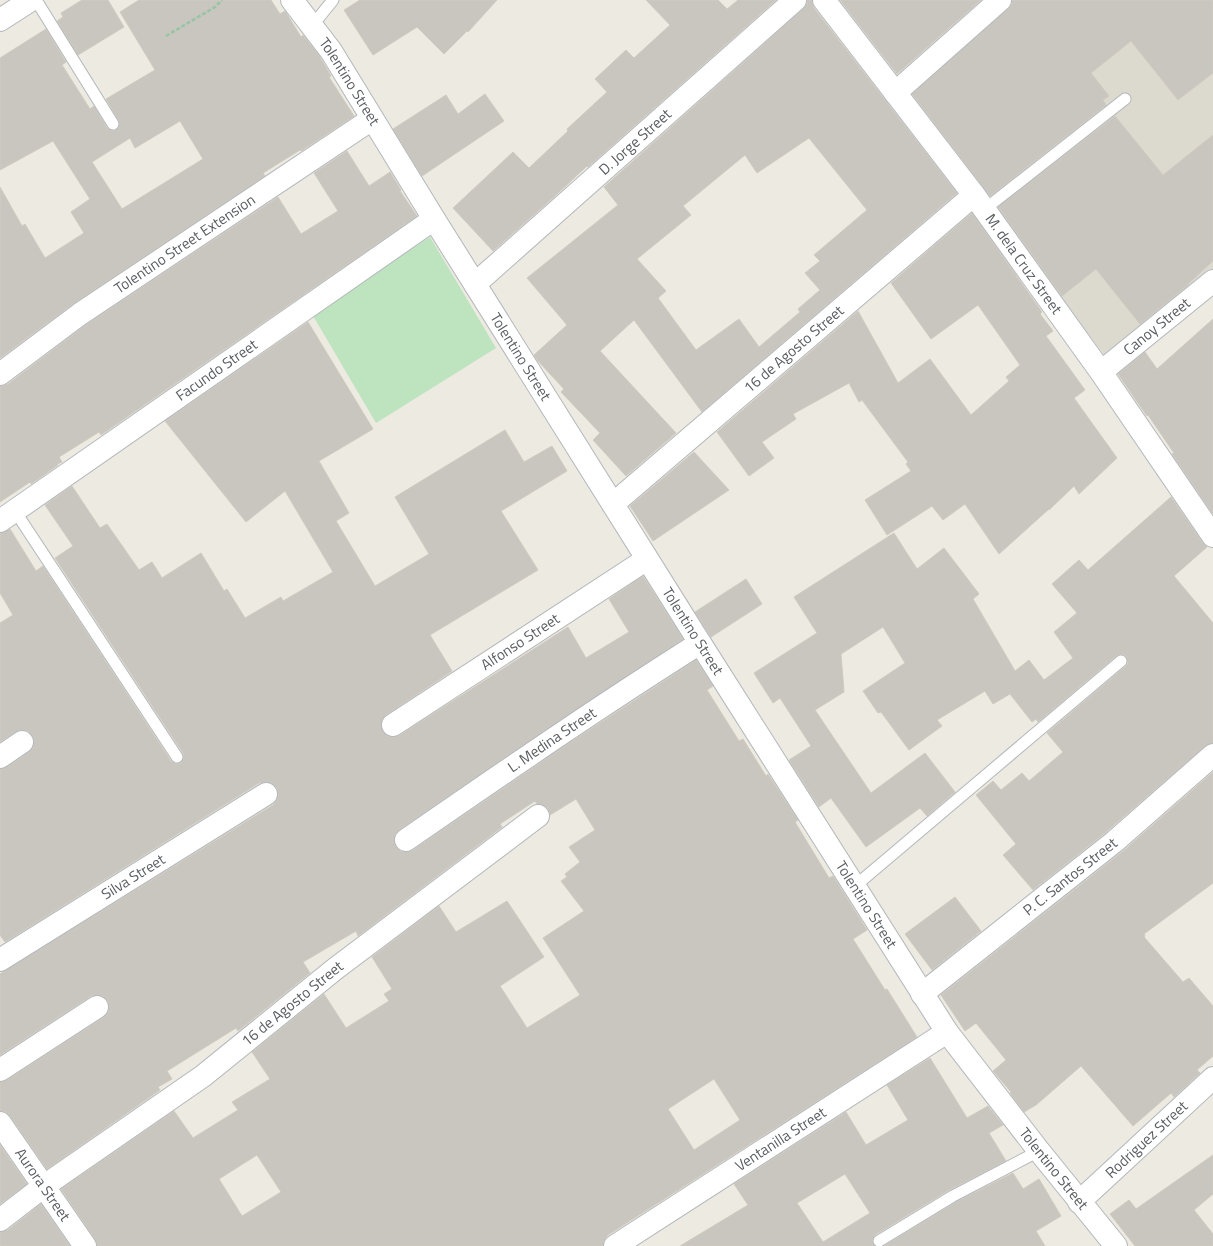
<svg xmlns="http://www.w3.org/2000/svg" width="1213" height="1246" viewBox="0 0 1213 1246" font-family="'Titillium Web',sans-serif">
<rect width="100%" height="100%" fill="#eceae1"/>
<path fill="#dcd9cf" d="M1189 0H1213V271L1109 361 981 194 990 186 1064 61Z"/>
<path fill="#bde4be" d="M430 237 496 348 376 423 312 314Z"/>
<path fill="#c9c6c0" stroke="#d0cbbf" fill-rule="evenodd" d="M82 0H108L124 27 78 55 57 21 63 17 61 13Z
M139 0H271L280 14 285 11 301 37 303 35 318 54 331 76 329 77 354 116 301 151 300 150 263 173 265 176 73 304 0 358V187L22 226 25 224 45 258 84 233 71 212 90 199 53 141 0 170V58L46 29 66 62 62 65 90 109 94 106 107 128 113 131 116 130 119 127V121L106 99 155 70 120 12ZM180 121 203 159 122 209 92 162 130 138 135 148Z
M360 0H497L468 32 467 31 444 54 417 27 373 55 344 10Z
M646 0H718L727 9 738 0H776L588 167 587 166 555 196 493 251 453 208 513 152 529 168 568 131 567 129 607 92 595 79 626 50 634 58 670 25Z
M807 0H812L814 8 957 193 702 412 634 320 600 351 676 433 626 476 593 440 600 433 561 392 564 389 538 361 534 355 567 325 527 278 618 205 604 187 803 9 807 4ZM809 138 867 210 814 255 820 261 805 273 820 290 798 309 800 312 759 347 739 319 696 350 658 298 666 291 637 259 691 215 683 206 745 155 757 173Z
M840 0H981L897 74Z
M1012 0H1213V73L1178 100 1131 41 1091 73 1109 96 1103 100 1106 105 990 196 912 94 1008 9 1012 4Z
M485 94 504 121 422 176 393 129 446 95 458 114Z
M1115 116 1163 175 1213 135V261L1188 284V285L1140 324 1096 269 1062 296 998 207Z
M347 151 369 186 390 172 401 190 400 191 417 216 101 435 99 432 59 457 62 462 57 464 58 465 31 484 30 482 0 502V386L8 384 87 324 278 197 301 234 338 211 314 173Z
M972 213 1042 312 1040 314 1053 331 1046 336 1085 390 1074 398 1117 458 1079 494 1074 486 1049 510V509L999 554 965 504 943 520 932 506 887 535 865 500 911 471 906 464 908 462 862 400 859 402 849 383 793 414 796 419 762 442 774 458 749 476 717 432 858 311 898 383 930 359 971 415 1009 381 1006 377 1020 365 978 305 931 339 891 283Z
M1213 319V514L1172 454 1174 453 1148 415 1147 416 1118 374 1145 352 1157 369Z
M308 322 373 429 319 461 349 513 336 521 375 586 429 554 395 497 505 430 524 462 552 446 567 471 501 511 538 570 430 635 452 671 386 715 382 720 381 726 383 732 387 736 393 737 400 735 568 627 586 658 629 632 609 599 643 576 683 639 545 730 399 830 395 834 394 841 396 847 400 851 407 852 413 850 559 750 696 660 713 686 707 690 739 741 743 739 766 776 768 774 798 820 795 822 829 878 833 876 867 930 853 939 885 990 887 989 917 1037 608 1235 604 1240 603 1246H97L95 1239 61 1189 174 1111 193 1138 238 1110 232 1102 270 1079 252 1052 324 994 346 1028 389 1001 384 994 392 989 372 957 439 906 456 932 507 901 544 957 500 986 527 1028 580 995 543 938 584 911 561 881 567 877 565 874 580 862 569 847 595 830 576 799 550 815 548 808 543 805 537 804 535 801 500 824 502 827 358 936 356 931 303 962 310 973 238 1031 236 1028 167 1071 172 1079 158 1087 160 1090 47 1169 10 1116 6 1112 0 1111V1082L7 1080 104 1017 108 1013 109 1007 108 1001 103 996 97 995 91 996 0 1055V974L273 805 277 800 278 794 277 788 272 783 266 782 259 783 5 942 0 935V769L7 767 29 752 33 748 34 741 32 735 28 731 21 730 15 732 0 742V623L13 615 0 593V533L10 529 36 571 43 566 171 761 177 764 181 763 184 757 183 753 55 558 73 546 45 505 72 486 100 528 107 524 139 570 152 562 162 578 201 553 224 591 227 589 245 618 281 597 283 601 333 572 285 491 246 522 165 421ZM714 1079 740 1120 694 1150 668 1109ZM257 1155 281 1192 242 1216 219 1179Z
M694 452 729 490 653 541 630 506Z
M1171 497 1203 543 1207 547 1174 576 1213 623V743L1205 746 1106 832 1033 890 1003 855 1016 844 976 795 993 781 1001 790 1022 773 1029 781 1063 752 1047 733 1126 666 1128 663 1127 657 1123 654 1116 656 1038 722 1036 719 1032 722 1010 694 993 704 985 691 937 720 942 726 909 750 881 712 878 713 863 691 905 663 883 627 841 654 844 692 815 710 871 793 925 753 955 792 927 816 920 808 866 847 831 798 819 807 789 760 811 746 780 698 773 703 754 673 817 633 794 597 894 533 917 569 944 548 979 594 973 599 1015 671 1029 660 1044 680 1073 658 1054 632 1077 613 1052 584 1079 560 1088 570Z
M746 579 762 604 711 637 695 612Z
M1213 772V883L1144 934 1145 936 1144 937 1183 982 1189 978 1213 1006V1056L1197 1070 1200 1073 1174 1097 1171 1093 1133 1126 1081 1066 1036 1105 1024 1112 1010 1093 1011 1092 993 1071 1006 1060 976 1023 965 1031 941 995 1122 852Z
M955 897 981 931 932 970 905 934Z
M930 1058 967 1118 988 1106 1003 1125 989 1133 1006 1161 949 1190 875 1235 872 1241 874 1246H680L748 1205 734 1184 846 1112 866 1145 908 1120 887 1085ZM845 1174 870 1213 823 1242 797 1203Z
M0 1145 27 1184 0 1204Z
M1213 1155V1194L1194 1210 1213 1234V1246H1135L1110 1214 1129 1200 1136 1209Z
M1013 1173 1023 1189 1039 1179 1061 1216 1036 1231 1045 1246H884L956 1202Z
M41 1204 70 1246H0V1232L8 1230Z"/>
<g fill="none" stroke-linecap="round" stroke-linejoin="round">
<defs>
<path id="lane" d="M36 0 113 124
M312 26 333 0
M985 209 1125 99
M15 511 177 757
M855 886 1121 661
M879 1241 953 1196 1039 1151"/>
<g id="street">
<path id="s1" d="M292 0 331 51 434 219 700 643 947 1032 1039 1151 1116 1246"/>
<path d="M0 20 31 0"/>
<path d="M895 93 1000 0"/>
<path id="s2" d="M475 284 795 0"/>
<path id="s3" d="M1101 372 1213 281"/>
<path id="s4" d="M0 374 80 314 372 119"/>
<path id="s5" d="M613 504 974 195"/>
<path id="s6" d="M0 521 434 219"/>
<path id="s7" d="M393 725 647 559"/>
<path d="M0 757 22 742"/>
<path id="s8" d="M406 840C503 773 600 706 700 643"/>
<path id="s9" d="M0 960 266 794"/>
<path id="s10" d="M922 994 1114 842 1213 755"/>
<path d="M0 1070 97 1007"/>
<path id="s11" d="M0 1123 85 1246"/>
<path id="s12" d="M1079 1202 1213 1078"/>
<path id="s13" d="M0 1220 44 1186 203 1076 335 969 538 816"/>
<path id="s14" d="M615 1246 947 1032"/>
</g>
<g id="secondary">
<path id="s15" d="M824 0 974 195 1101 372 1213 536"/>
</g>
</defs>
<use href="#lane" stroke="#b3b7bb" stroke-width="13"/>
<use href="#street" stroke="#b3b7bb" stroke-width="24"/>
<use href="#secondary" stroke="#b4b8bd" stroke-width="24"/>
<path stroke="#96c4a4" stroke-width="2.5" stroke-dasharray="4 2" stroke-linecap="butt" d="M166 36 215 7 222 0"/>
<use href="#lane" stroke="#fff" stroke-width="11"/>
<use href="#street" stroke="#fff" stroke-width="22"/>
<use href="#secondary" stroke="#fff" stroke-width="22"/>
</g>
<g text-anchor="middle" stroke-width="3" stroke-linejoin="round" paint-order="stroke">
<g font-size="15" fill="#595d61" stroke="#fff">
<text dy="5" stroke="none"><textPath href="#s1" startOffset="100">Tolentino Street</textPath></text>
<text dy="5" stroke="none"><textPath href="#s2" startOffset="214">D. Jorge Street</textPath></text>
<text dy="5" stroke="none"><textPath href="#s4" startOffset="226">Tolentino Street Extension</textPath></text>
<text dy="5" stroke="none"><textPath href="#s15" startOffset="331">M. dela Cruz Street</textPath></text>
<text dy="5" stroke="none"><textPath href="#s3" startOffset="72">Canoy Street</textPath></text>
<text dy="5" stroke="none"><textPath href="#s5" startOffset="238">16 de Agosto Street</textPath></text>
<text dy="5" stroke="none"><textPath href="#s1" startOffset="424">Tolentino Street</textPath></text>
<text dy="5" stroke="none"><textPath href="#s6" startOffset="264">Facundo Street</textPath></text>
<text dy="5" stroke="none"><textPath href="#s1" startOffset="748">Tolentino Street</textPath></text>
<text dy="5" stroke="none"><textPath href="#s7" startOffset="152">Alfonso Street</textPath></text>
<text dy="5" stroke="none"><textPath href="#s8" startOffset="177">L. Medina Street</textPath></text>
<text dy="5" stroke="none"><textPath href="#s9" startOffset="157">Silva Street</textPath></text>
<text dy="5" stroke="none"><textPath href="#s10" startOffset="189">P. C. Santos Street</textPath></text>
<text dy="5" stroke="none"><textPath href="#s1" startOffset="1072">Tolentino Street</textPath></text>
<text dy="5" stroke="none"><textPath href="#s13" startOffset="364">16 de Agosto Street</textPath></text>
<text dy="5" stroke="none"><textPath href="#s14" startOffset="197">Ventanilla Street</textPath></text>
<text dy="5" stroke="none"><textPath href="#s12" startOffset="92">Rodriguez Street</textPath></text>
<text dy="5" stroke="none"><textPath href="#s1" startOffset="1396">Tolentino Street</textPath></text>
<text dy="5" stroke="none"><textPath href="#s11" startOffset="75">Aurora Street</textPath></text>
</g>
</g>
</svg>
